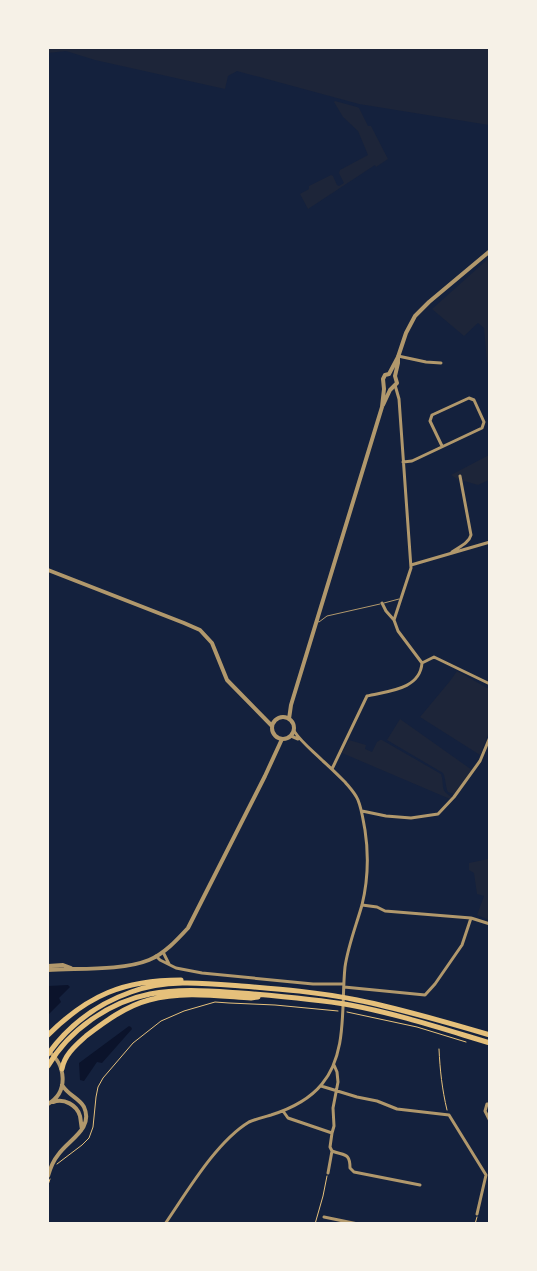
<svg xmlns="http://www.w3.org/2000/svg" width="537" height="1271" viewBox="0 0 537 1271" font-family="'Alegreya Sans',sans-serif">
<rect width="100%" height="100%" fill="#14213d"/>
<path fill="#1d2539" d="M48 48H489V125L359 104 237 71 228 76 225 89 95 60 66 51 48 53Z
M335 101 357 107 359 108 368 126H371L388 159 376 167 375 165 308 209 300 194 309 189V186L331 175 333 176 337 185 339 186 344 183 339 173 340 170 368 155 358 131 343 117 334 102Z
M489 258V363L487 362 484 328 478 323 464 336 432 309Z
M489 455V480L478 485 457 479 451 475Z
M457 671 489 689V732L480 755 420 717 450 681Z
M400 719 472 770 454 794 448 792C445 786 446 779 443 773L387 740Z
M349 740 366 745 365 749 372 752 377 742 380 740H382L441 774C445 786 439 790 452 797L450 799 342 753Z
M489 833 490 920H489L477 915 484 896 477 894 474 873 469 870V863L488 859Z"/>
<path fill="#0b132b" d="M68 985 70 987 59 998 61 1002 48 1015V986Z
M129 1026 131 1027 132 1029 102 1063 97 1062 84 1081 80 1080 79 1063Z"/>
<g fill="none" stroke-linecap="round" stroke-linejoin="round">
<path stroke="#e5c07b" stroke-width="1" d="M347 1012 417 1027 466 1042
M439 1049C440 1070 442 1089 447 1110
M57 1164 82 1145 89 1138 93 1127 96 1097 98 1087 103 1078 133 1043 161 1021 184 1011 215 1002 229 1003 275 1005 338 1011
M48 1185 50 1179
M315 1224 323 1196 327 1176
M475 1224 477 1217"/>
<path stroke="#b1986c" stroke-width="1" d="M384 603 399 599
M317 621 319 622 327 616 380 604"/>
<path stroke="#b1986c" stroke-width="3" d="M398 356 426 362 441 363
M403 462 412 461 482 428 484 422 474 400 469 398 432 415 430 421 442 446
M452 552C459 547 469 543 471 535L460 476
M411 565 490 542
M382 603 386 611 394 620
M422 663 434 657 490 684
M291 736 298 739
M332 769 367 696C387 691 420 690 422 663L398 631 394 620 411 568 399 399 395 385
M362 811 386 816 411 818 438 814 454 797 480 761 490 737
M362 905 377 907 385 911 471 918 490 924
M163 952 169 964
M156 956 160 960 176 968 202 973 313 984H344
M344 987 425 995 435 984 462 945 471 918
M321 1086 357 1097 377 1101 397 1109 449 1115 486 1175 477 1214
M490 1104H487L485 1111 490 1121
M283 1111 288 1118 332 1133
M332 1151C344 1156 350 1152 350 1168L354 1172 420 1185
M328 1173 332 1151 330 1147 332 1133 334 1126 333 1108 338 1082 337 1072 334 1065
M324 1217 358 1224
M165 1224C187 1192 216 1142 249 1122 256 1119 264 1117 271 1115 290 1109 309 1100 322 1084 348 1053 341 1005 345 967 348 946 356 926 362 905 368 880 369 856 365 830 363 820 362 810 358 800 355 793 350 788 345 782 338 775 331 768 323 761 313 751 302 743 294 731"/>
<path stroke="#b1986c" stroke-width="4" d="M383 405 390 390 397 383 395 376 398 363V357
M48 570 184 623 200 630 212 643 227 680 272 726
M272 728a11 11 0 1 1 22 0a11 11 0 1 1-22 0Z
M289 719 291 705 382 407 384 389 383 379 385 375 389 374 398 357 406 333 415 316 429 302 490 251
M48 966 63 965 71 968
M48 970C77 968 122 971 149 960 164 954 177 940 188 928L265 776 282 739
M48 1051C66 1064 69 1092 48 1104
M53 1102C64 1098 77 1105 80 1116 81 1121 81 1125 82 1129
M48 1176C50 1169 53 1161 58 1155 68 1140 94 1129 84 1107 79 1098 69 1096 62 1085"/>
<path stroke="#e5c07b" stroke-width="5" d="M48 1035C88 995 124 980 181 980
M48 1054C69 1025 97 1004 131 992 166 979 204 983 241 986 280 989 319 992 357 1000 402 1009 446 1022 490 1035
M48 1066C69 1030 109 1002 150 994 180 988 211 991 241 993 278 996 314 999 350 1005 398 1014 443 1029 490 1043
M62 1069C64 1055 76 1045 86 1036 104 1022 126 1006 149 1000 182 991 218 996 251 998L258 997"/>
</g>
<rect width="537" height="1271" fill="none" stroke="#f6f1e7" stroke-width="98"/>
</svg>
